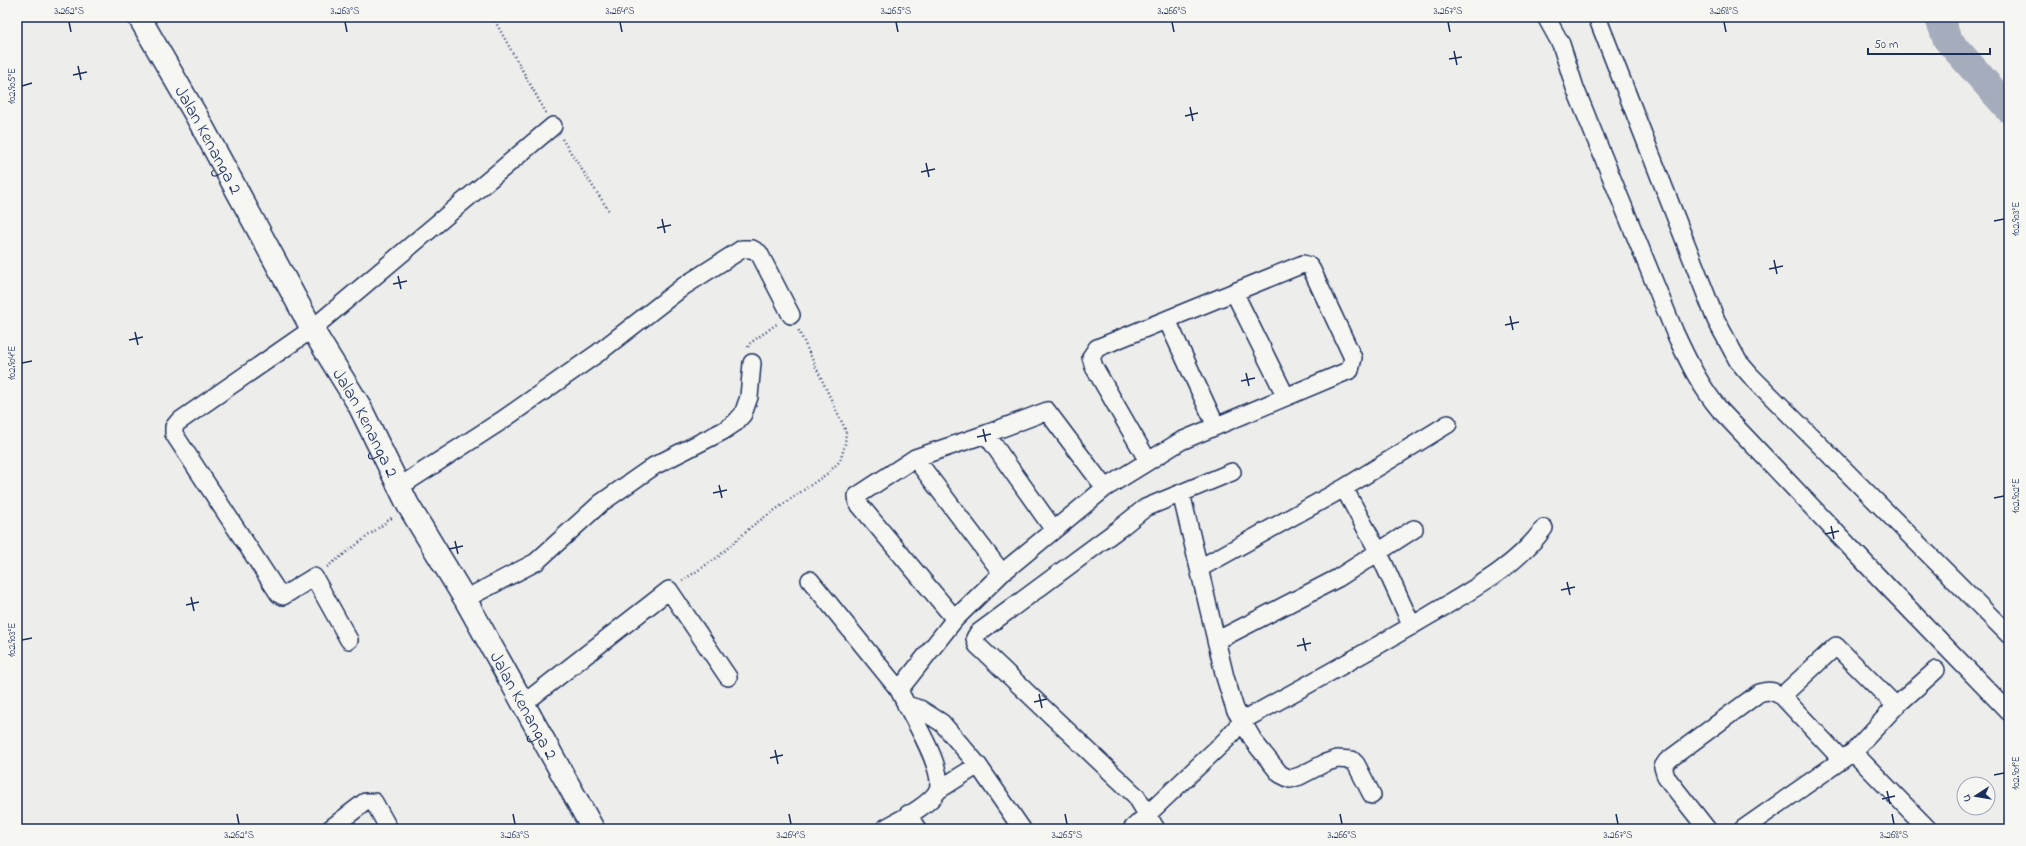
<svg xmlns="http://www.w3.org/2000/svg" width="2026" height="846" viewBox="0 0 2026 846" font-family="'Indie Flower',sans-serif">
<rect width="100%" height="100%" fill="#edeeec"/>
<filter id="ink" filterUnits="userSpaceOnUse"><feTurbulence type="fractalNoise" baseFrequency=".025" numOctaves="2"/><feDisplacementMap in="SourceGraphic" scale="8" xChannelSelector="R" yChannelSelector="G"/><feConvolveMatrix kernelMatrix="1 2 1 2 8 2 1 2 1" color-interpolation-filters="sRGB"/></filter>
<g filter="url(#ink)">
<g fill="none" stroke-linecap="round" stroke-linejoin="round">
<path stroke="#a5acbc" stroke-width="29" d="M1939 17 1947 39 2009 109"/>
<defs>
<path id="minor" d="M1546 17 1561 44 1575 88 1675 333C1688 361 1700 386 1720 410L1886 585 2009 712
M1597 17 1716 320 1738 361 1750 375 2009 635
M1234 292 1286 397
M1167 320 1216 426
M986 434 1054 530
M915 458 1002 573
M399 487 501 421 598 353 684 286 742 249H752L759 253 791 315
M1105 488 1181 441 1350 370 1353 358 1310 266 1303 264 1097 348 1091 357 1094 367 1148 461
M1344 488 1448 424
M1181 493 1225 677 1235 709 1255 743 1280 774 1290 779 1300 776 1325 763 1337 759 1352 760 1356 764 1372 795
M1200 568 1344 488 1378 551 1412 626
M810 580 899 690
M465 599 536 562 601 503 654 466 723 431 735 423 743 414 749 397 752 363
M349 640 314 577 283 596 279 594 174 434V427L178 422 312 329 553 126
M1216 641 1338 578 1414 529
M1782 696 1836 646 1896 706
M523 704 669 590 728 677
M906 705 920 709 942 723 978 765 1022 829
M1853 752 1928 829
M937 791 978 765
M908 814 917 829
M330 829 365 802H374L389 829
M884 829C899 820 927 807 937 792 948 772 908 711 899 690L955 619 1002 573 1105 488 1047 411 986 434 915 458 857 496 858 503 955 619
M1132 829 1226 740 1242 721C1305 686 1368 652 1430 615 1471 590 1515 568 1544 528
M1156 829 1136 796 977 645 975 638 978 633 1120 528 1145 508 1232 472
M1707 829 1666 777 1663 767 1667 761 1759 693C1769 690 1773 691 1782 696L1841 759
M1743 829 1853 752 1896 706 1936 670"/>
<g id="major">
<path id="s1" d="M139 17 197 117 312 329 359 405 408 505 465 599 593 829"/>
</g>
</defs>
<use href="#minor" stroke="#1b2f5e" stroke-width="20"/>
<use href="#major" stroke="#1b2f5e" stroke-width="25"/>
<path stroke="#1b2f5e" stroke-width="2.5" stroke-dasharray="1 3" stroke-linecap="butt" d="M495 21 546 113
M562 139 609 211
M748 347 749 344 778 323
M327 567 393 517
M682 581 718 557 752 526 828 473 840 461 845 445 846 431 798 329"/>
<use href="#minor" stroke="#f6f6f2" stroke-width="17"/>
<use href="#major" stroke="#f6f6f2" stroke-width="22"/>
</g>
</g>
<path fill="none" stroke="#1b2f5e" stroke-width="1.5" d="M69 22 71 32M345 22 347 32M620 22 622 32M896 22 898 32M1172 22 1174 32M1448 22 1450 32M1724 22 1726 32M1454 51 1457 65M1449 59 1462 57M78 66 81 80M73 75 87 72M22 86 32 83M1190 107 1193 121M1185 116 1198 113M926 163 929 177M921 172 935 169M662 219 665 233M1994 221 2004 219M657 228 671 225M1774 260 1777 274M1769 269 1783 266M398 276 401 289M393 284 407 281M1510 316 1513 330M1505 325 1519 322M135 332 138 345M129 340 143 337M22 363 32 361M1246 373 1249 386M1241 381 1255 378M983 429 986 442M977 437 991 434M719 485 722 498M713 493 727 490M1994 498 2004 496M1831 526 1834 539M1825 534 1839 531M455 541 458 554M449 549 463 546M1567 582 1570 595M1561 590 1575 587M191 597 194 611M186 605 199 602M1303 638 1306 651M22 640 32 638M1297 646 1311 643M1039 694 1042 708M1034 702 1047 699M775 750 778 764M770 758 783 755M1994 775 2004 773M1887 791 1890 804M1882 799 1895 796M237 814 239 824M513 814 515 824M789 814 791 824M1065 814 1067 824M1340 814 1342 824M1616 814 1618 824M1892 814 1894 824"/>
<g text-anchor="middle" stroke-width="3" stroke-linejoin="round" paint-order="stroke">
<g font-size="18" fill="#1b2f5e" stroke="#f6f6f2">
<text dy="6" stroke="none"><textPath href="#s1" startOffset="141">Jalan Kenanga 2</textPath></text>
<text dy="6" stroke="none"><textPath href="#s1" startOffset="465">Jalan Kenanga 2</textPath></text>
<text dy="6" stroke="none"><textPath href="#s1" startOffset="789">Jalan Kenanga 2</textPath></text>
</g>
</g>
<rect width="2026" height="846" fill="none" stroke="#f6f6f2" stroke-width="44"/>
<g transform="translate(1976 796) rotate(258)"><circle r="19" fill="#f6f6f2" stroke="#9ea6b7"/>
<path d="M0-3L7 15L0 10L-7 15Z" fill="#1b2f5e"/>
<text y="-6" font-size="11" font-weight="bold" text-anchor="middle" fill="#1b2f5e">U</text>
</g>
<path d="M1868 48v6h122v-6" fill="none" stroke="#1b2f5e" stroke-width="2"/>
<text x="1874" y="48" font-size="12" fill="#1b2f5e" stroke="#f6f6f2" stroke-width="3" paint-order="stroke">50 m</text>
<rect x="22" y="22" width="1982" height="802" fill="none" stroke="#1b2f5e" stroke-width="1.5"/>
<g font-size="10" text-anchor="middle" fill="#1b2f5e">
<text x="69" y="14">3.262°S</text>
<text x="345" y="14">3.263°S</text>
<text x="620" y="14">3.264°S</text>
<text x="896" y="14">3.265°S</text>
<text x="1172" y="14">3.266°S</text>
<text x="1448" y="14">3.267°S</text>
<text x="1724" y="14">3.268°S</text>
<text transform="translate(11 86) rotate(-90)" y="4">102.905°E</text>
<text transform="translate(2015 219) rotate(-90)" y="4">102.903°E</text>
<text transform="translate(11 363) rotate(-90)" y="4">102.904°E</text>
<text transform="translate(2015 496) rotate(-90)" y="4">102.902°E</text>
<text transform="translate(11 640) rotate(-90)" y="4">102.903°E</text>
<text transform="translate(2015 773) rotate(-90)" y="4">102.901°E</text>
<text x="239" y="838">3.262°S</text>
<text x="515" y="838">3.263°S</text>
<text x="791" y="838">3.264°S</text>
<text x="1067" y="838">3.265°S</text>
<text x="1342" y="838">3.266°S</text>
<text x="1618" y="838">3.267°S</text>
<text x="1894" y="838">3.268°S</text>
</g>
</svg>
